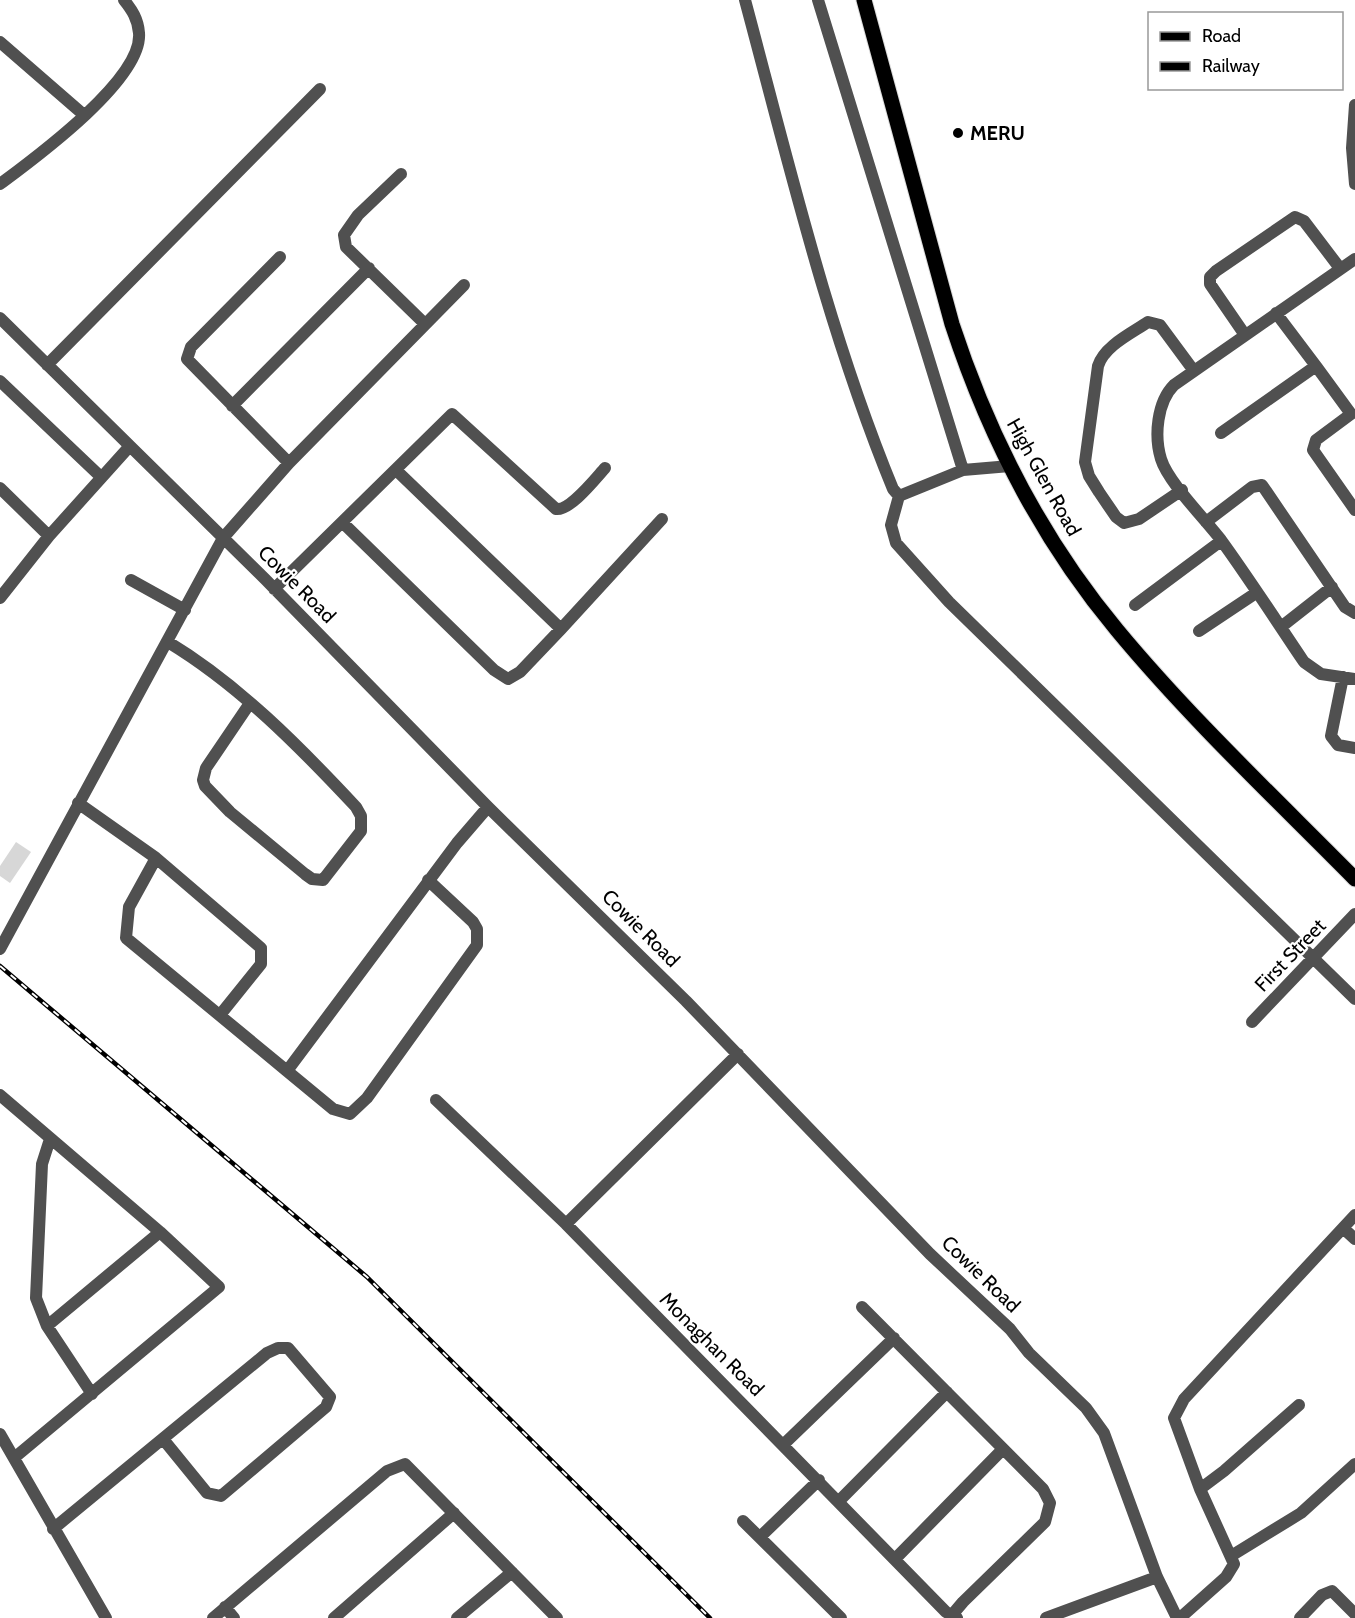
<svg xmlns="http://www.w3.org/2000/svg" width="1355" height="1618" viewBox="0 0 1355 1618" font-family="Cabin,sans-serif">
<rect width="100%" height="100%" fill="#fff"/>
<path fill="#d7d7d7" d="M16 842 31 852 10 883 0 876V866Z"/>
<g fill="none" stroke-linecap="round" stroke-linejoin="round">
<defs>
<path id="major" d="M864 0 952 324C988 434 1042 540 1117 630 1190 718 1275 798 1355 879"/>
</defs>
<use href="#major" stroke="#dbdbdb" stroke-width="17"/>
<path stroke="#505050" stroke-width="12" d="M745 0C789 164 828 331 893 489L899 496
M818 0 963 470
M0 42 84 115
M1355 105 1352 148 1355 184
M401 174 358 215 344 235 346 247 425 324
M0 184C35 158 143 79 139 33 138 19 132 10 124 0
M280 257 191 347 187 359 289 463
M1355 259 1174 385C1157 402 1154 436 1161 459 1168 482 1205 519 1221 540 1250 580 1277 622 1304 662L1321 674 1355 679
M1276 313 1316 366
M0 318 265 579 488 807 686 1001 930 1254 1010 1329 1029 1353 1086 1408 1104 1433 1157 1577 1177 1618
M1245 335 1210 284V277L1216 271 1295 217 1304 221 1339 267
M47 365 320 89
M0 381 101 477
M232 406 369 268
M1221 433 1316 366 1351 414 1316 440 1313 450 1355 510
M396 470 561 629
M0 488 49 536
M1182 490 1139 519 1124 523 1116 517 1099 492 1089 476 1085 462 1098 366C1104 346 1132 333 1148 322L1160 325 1194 371
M899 496 891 525 896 543 949 602 1355 999
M899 496 963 470 1010 466
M1206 522 1252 487 1262 485 1345 607 1355 613
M343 523 494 670 508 679 520 672 561 629 662 519
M131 580 185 610
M274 589 452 414 556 509C570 511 595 479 605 468
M0 598 49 536 129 447
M1135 605 1221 541
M1281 627 1332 587
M1199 631 1256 593
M168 642C239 685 299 746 356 807L361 816V831L323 880 312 879 305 874 230 812 205 786 203 780 206 768 250 703
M1343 677 1331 736 1338 745 1355 748
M78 803 156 858 261 948V964L220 1015
M156 858 129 907 126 938 287 1071 457 843 488 807
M0 949 223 538 289 463 464 285
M1252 1022 1355 914
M287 1071 333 1109 350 1114 367 1098 477 945V929L473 922 428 880
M0 1095 160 1232 219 1287 14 1458
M436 1100 566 1224 946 1612 957 1618
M50 1139 42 1164 36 1298 47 1326 92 1394
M566 1224 738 1054
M1343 1228 1355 1239
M862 1307 1043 1489 1050 1503 1045 1522 963 1602 952 1615
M47 1326 160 1232
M0 1434 106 1618
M784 1444 894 1338
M1200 1489 1224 1471 1299 1405
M839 1501 947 1392
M743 1521 841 1618
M53 1529 267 1353 278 1348H288L330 1397 326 1407 221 1496 207 1493 163 1439
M760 1537 819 1480
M1231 1556 1301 1513 1355 1464
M895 1559 1003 1449
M225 1607 234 1618
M213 1618 387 1471 405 1464 557 1618
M334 1618 454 1513
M457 1618 512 1572
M1046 1618 1157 1577
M1180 1618 1226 1577 1234 1564 1200 1489 1174 1418 1184 1399 1355 1215
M1300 1618 1322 1595 1332 1591 1355 1614"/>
<use href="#major" stroke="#000" stroke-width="15"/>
<defs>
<path id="rail" d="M0 966 367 1277 710 1618"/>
</defs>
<use href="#rail" stroke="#000" stroke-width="4.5"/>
<use href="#rail" stroke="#fff" stroke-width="2" stroke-dasharray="7" stroke-linecap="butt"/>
</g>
<circle fill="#000" stroke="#fff" stroke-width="2" cx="958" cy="133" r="6"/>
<g text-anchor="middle" stroke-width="4.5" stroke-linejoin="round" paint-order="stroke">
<g font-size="20" font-weight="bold" fill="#000" stroke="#fff" text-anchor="start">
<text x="970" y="140">MERU</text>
</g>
<g font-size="20" fill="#000" stroke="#fff">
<text transform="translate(1044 477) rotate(61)" y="7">High Glen Road</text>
<text transform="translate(297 584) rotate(45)" y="7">Cowie Road</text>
<text transform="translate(641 928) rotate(45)" y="7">Cowie Road</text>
<text transform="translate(1290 955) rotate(-46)" y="7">First Street</text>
<text transform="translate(981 1274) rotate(44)" y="7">Cowie Road</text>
<text transform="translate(712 1344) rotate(45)" y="7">Monaghan Road</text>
</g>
</g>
<rect x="1148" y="12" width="195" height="78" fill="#ffffff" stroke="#999999" stroke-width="1.5"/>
<rect x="1160" y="32" width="30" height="9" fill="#000000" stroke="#999999" stroke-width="1.5"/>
<text x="1202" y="42" font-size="18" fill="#000000">Road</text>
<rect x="1160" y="62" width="30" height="9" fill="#000000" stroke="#999999" stroke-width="1.5"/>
<text x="1202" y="72" font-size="18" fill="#000000">Railway</text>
</svg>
